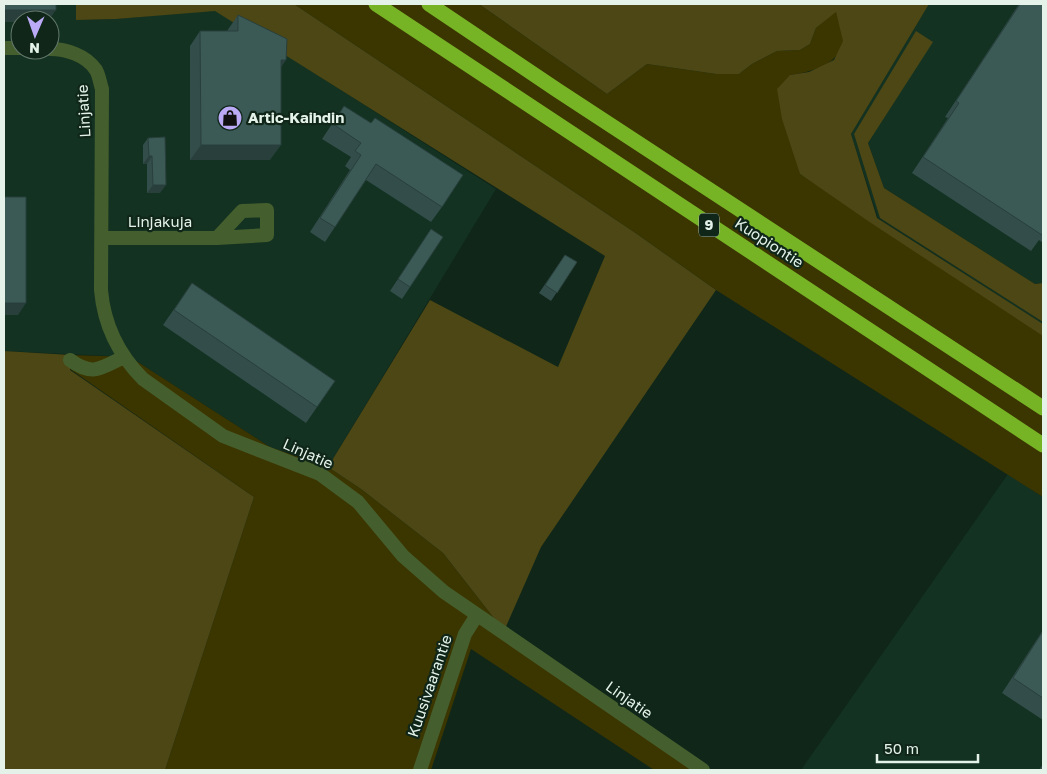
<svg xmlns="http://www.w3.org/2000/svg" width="1047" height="774" viewBox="0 0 1047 774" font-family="'Golos Text',sans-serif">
<rect width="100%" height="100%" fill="#0f2619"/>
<path fill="#133222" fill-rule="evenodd" d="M4 4H76V20L116 19 215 10 496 189 328 467 270 447 130 357 4 351ZM20 20H50V50H20Z
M929 4H1043V283L1035 284 884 188 868 143 932 41 854 134 880 218 1043 322V324L878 218 851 134Z
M1008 474 1043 497V770H801Z"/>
<path fill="#3b3500" d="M294 4H479L607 94 647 64 716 74H739L752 64 777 51 800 50 810 44 816 28 836 11C838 19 844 36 843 42 838 66 810 72 790 75L800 174 1043 334V497L716 290 637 234Z
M71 355 130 357 270 447 328 467 361 489 443 553 504 631 709 770H654L471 649 431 770H165L254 497 70 369Z"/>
<path fill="#4c4714" d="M76 4H294L637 234 716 290 541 547 504 631 443 553 361 489 328 467 430 300 558 367 605 256 215 11 116 19 76 20Z
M479 4H929L851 134 877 218 1043 324V336L868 221 800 174 782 119 777 89 790 75 809 72 834 60 843 41 836 12 816 28 810 44 800 50 777 51 752 64 739 74H716L647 64 607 94Z
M916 31 933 42 868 143 884 188 1035 284 1043 283V322L880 218 854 134Z
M4 351 71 355 70 370 254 497 165 770H4Z"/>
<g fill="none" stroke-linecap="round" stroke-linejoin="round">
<path stroke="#455e2d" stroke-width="14" d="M4 48H20
M50 49C66 49 86 55 96 70 99 75 100 83 102 89L101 290C104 325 118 354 143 379L223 436 320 474 358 502 403 556 444 592 703 770
M102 238H217L267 235V210L242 211 217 238
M70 360C93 377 101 368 124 357
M420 770 465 634 477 615"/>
<path stroke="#76b325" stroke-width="15" d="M376 4 1043 445
M429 4 557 90 1043 408"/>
</g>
<path fill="#334d4a" d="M1019 4H1043V243L1039 240 1031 251 912 173 948 118 945 117Z
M238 15 281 68 270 160H190V46L200 31H227Z
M344 106 442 207 431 222 366 180 325 242 310 232 350 170 345 166 351 157 322 139Z
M148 138 160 193H147V164H143V145Z
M431 229 410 287 402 299 390 291Z
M565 255 577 262 551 301 539 293Z
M192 283 335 381 306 423 163 325Z
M1043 630V720L1002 693Z
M1043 764V770H1039Z"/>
<path fill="#293f3c" d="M4 10H56L49 20H20V22H4Z
M281 60H286L276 75Z
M201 145H281L270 160H190Z
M149 156H152L147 164H143Z
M153 185H166L160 193H147Z
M4 303H26L18 315H4Z"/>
<path fill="#3b5a56" stroke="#293f3c" d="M4 4H56V10H4Z
M1020 4H1043V234L1042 235 923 157 959 103 956 101Z
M238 15 287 39 286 60H281V145H201L200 31H238Z
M344 106 371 123 375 118 463 175 442 207 376 164 335 227 320 218 361 155 355 151 361 143 333 124Z
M165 137 166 185H153L152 156H149L148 138Z
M4 197H26V303H4Z
M431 229 443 237 410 287 398 279Z
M565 255 577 262 557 293 545 285Z
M192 283 335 381 317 407 174 310Z
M1043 631V698L1013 678Z"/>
<defs>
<symbol id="shop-disc" viewBox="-11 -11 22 22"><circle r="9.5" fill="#bbaaf6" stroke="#0f2619"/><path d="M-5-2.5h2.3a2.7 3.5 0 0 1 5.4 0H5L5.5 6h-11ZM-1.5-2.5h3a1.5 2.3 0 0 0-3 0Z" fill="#111"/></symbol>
</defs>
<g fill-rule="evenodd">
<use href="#shop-disc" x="216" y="104" width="28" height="28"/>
</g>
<g text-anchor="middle" stroke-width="4.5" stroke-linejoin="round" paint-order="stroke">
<rect fill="#0f2619" stroke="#a4b5ab" stroke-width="1" x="699" y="213.5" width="20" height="23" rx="4"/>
<g font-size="14" font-weight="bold" fill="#e4f2e9">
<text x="709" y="230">9</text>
</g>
<g font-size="15" fill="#e4f2e9" stroke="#0f2619">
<text transform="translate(84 111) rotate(-93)" y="5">Linjatie</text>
<text x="160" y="227">Linjakuja</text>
<text transform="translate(769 243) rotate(33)" y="5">Kuopiontie</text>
<text transform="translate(308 454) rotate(24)" y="5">Linjatie</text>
<text transform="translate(430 686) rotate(-71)" y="5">Kuusivaarantie</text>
<text transform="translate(629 700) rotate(35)" y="5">Linjatie</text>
</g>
<g font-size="15" font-weight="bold" fill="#e4f2e9" stroke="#0f2619" text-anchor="start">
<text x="248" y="123">Artic-Kaihdin</text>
</g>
</g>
<rect width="1047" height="774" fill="none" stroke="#e4f2e9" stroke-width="10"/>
<g transform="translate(35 35) rotate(182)"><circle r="24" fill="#0f2619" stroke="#64786c"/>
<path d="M0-4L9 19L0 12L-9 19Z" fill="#bbaaf6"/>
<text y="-8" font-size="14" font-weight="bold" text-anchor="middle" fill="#e4f2e9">N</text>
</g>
<path d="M877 754v8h101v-8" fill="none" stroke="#e4f2e9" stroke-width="2.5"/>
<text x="884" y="754" font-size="15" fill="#e4f2e9" stroke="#0f2619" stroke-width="4" paint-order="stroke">50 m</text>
</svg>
